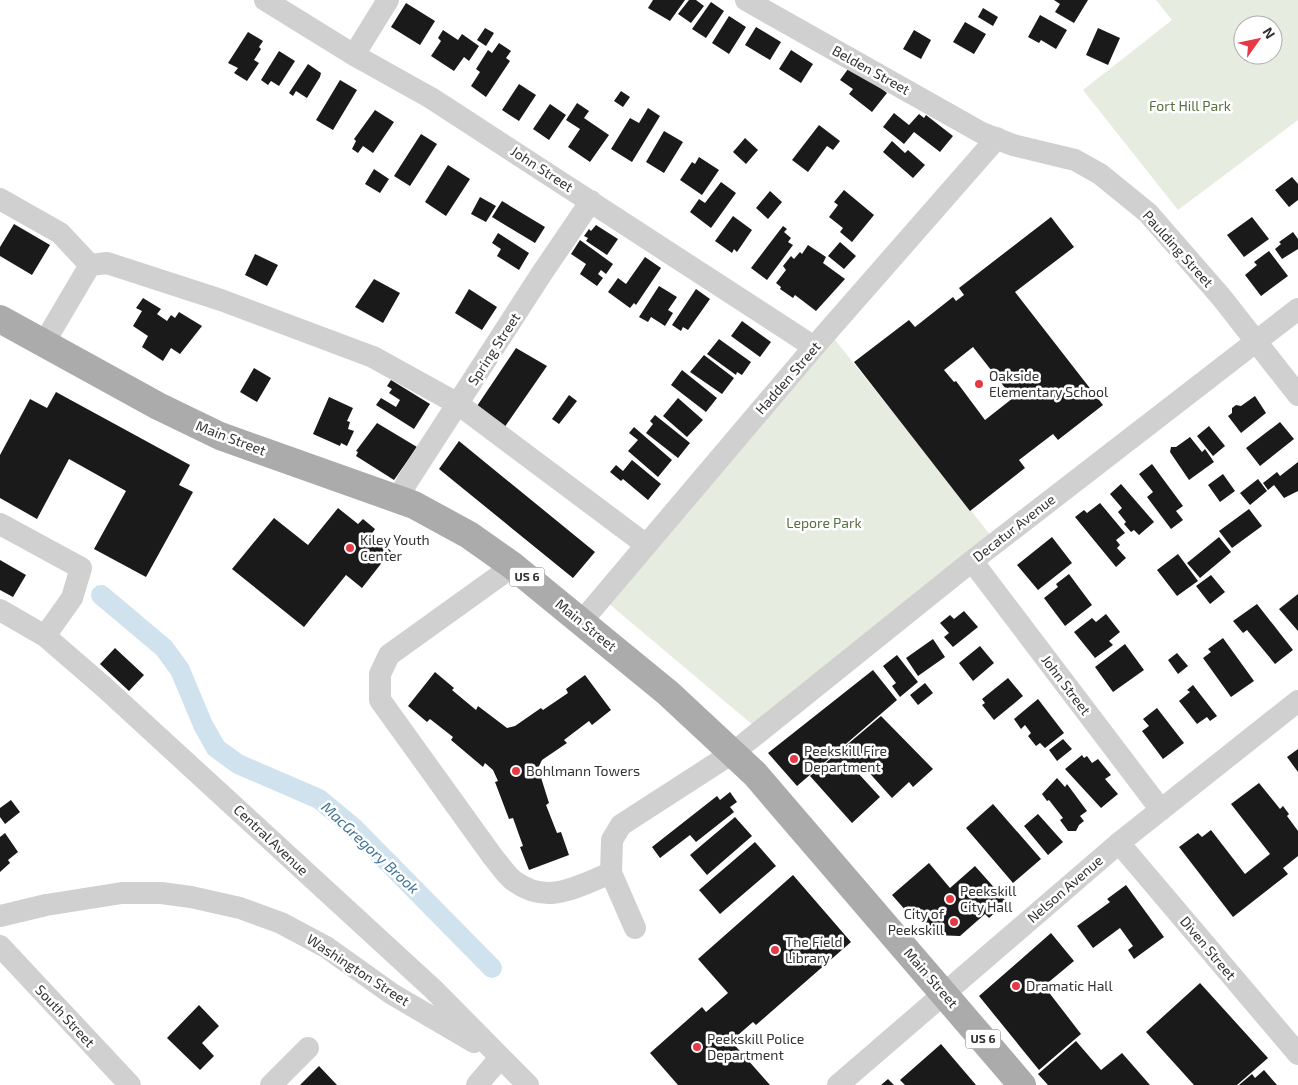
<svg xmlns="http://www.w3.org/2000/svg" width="1298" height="1085" viewBox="0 0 1298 1085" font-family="'Exo 2',sans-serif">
<rect width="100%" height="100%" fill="#fff"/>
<path fill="#e6ecdf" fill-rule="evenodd" d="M1156 0H1298V120L1178 210 1083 90 1172 20ZM1243 25H1273V55H1243Z
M828 331 996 542 760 731 601 597Z"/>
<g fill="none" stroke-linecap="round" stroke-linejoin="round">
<path stroke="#cfe2ee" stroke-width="20" d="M101 595 164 648 180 670 203 725 216 748 238 764 319 799 354 828 492 968"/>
</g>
<path fill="#1a1a1a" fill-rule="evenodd" d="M653 0H685L670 21 648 8Z
M689 0H696L704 6 691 23 678 14Z
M1054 0H1088L1074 23 1055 12 1060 4Z
M711 2 724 11 706 38 692 29Z
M406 3 435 21 420 45 391 27Z
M983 8 998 17 993 26 978 17Z
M1040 15 1067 30 1056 49 1041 40 1039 43 1028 37Z
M729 16 746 27 729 54 712 43Z
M965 22 986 34 974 54 953 42Z
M756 27 781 42 770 60 745 45Z
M485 28 494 33 486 46 477 40Z
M1098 28 1120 38 1108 65 1086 55Z
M443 30 458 40 462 34 479 46 469 61 464 57 454 71 431 56 441 41 438 38Z
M914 30 931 40 921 59 903 49Z
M248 32 263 41 259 47 261 49 254 60 259 63 247 81 234 73 238 68 228 63Z
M499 43 511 51 506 58 510 61 486 97 471 86 480 72 476 69 488 50 492 53Z
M791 50 813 64 801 83 779 69Z
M279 51 295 61 279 86 271 81 268 85 261 80Z
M308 64 321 73 320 77 307 98 296 91 293 96 289 93Z
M851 65 887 93 872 112 849 94 853 89 840 80Z
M340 80 357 90 333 130 316 120Z
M519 84 536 95 519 121 502 110Z
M621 91 630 97 623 107 614 101Z
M577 103 589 111 584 118 609 135 590 162 568 147 580 129 566 120Z
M550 104 566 115 549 140 533 129Z
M648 108 660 116 632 162 611 149 630 118 639 123Z
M375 110 394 122 373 153 363 146 358 153 352 149 356 141 354 139Z
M894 113 909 125 919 114 924 118 926 115 953 136 940 152 914 132 904 144 883 127Z
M819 125 840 141 833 150 827 146 808 172 792 160Z
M664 131 683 142 664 173 646 162Z
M421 134 437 144 410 186 394 176Z
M745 138 758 150 746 164 733 152Z
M892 141 905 153 908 150 925 165 913 178 883 152Z
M699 157 719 170 702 195 680 180 692 162 695 164Z
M448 165 470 179 446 216 425 202Z
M374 169 389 179 380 193 365 184Z
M1292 177 1298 184V200L1289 207 1275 190Z
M721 182 736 193 711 228 690 212 699 199 705 203Z
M844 190 874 215 852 242 840 232 843 228 829 217 838 205 834 202Z
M770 191 782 202 768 219 756 208Z
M480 197 496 206 486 222 471 214Z
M502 201 545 227 535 243 492 217Z
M733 216 752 230 737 252 734 249 732 253 715 241Z
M1051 217 1074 247 1015 292 1103 405 1058 440 1053 434 1019 460 1025 468 970 511 854 362 909 320 915 327 953 297 956 301 964 295 959 288ZM973 347 1013 398 985 420 956 381 954 382 944 370Z
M1252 217 1269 239 1244 257 1227 235Z
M14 224 50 245 32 275 0 256V247Z
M596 225 618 239 607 255 586 241 588 238 584 236 589 229 591 231Z
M783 226 787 229 784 232 791 238 788 242 793 245 767 280 751 268Z
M1293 232 1298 239V249L1282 259 1275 249 1281 244 1279 242Z
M498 233 529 253 519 270 497 256 501 249 492 243Z
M580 240 613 264 606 274 601 270 598 274 603 278 597 286 580 274 586 264 571 254Z
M840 242 856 256 844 269 828 256Z
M808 245 826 257 823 263 845 279 816 311 795 295 793 298 780 289 781 287 776 283 786 270 783 266 791 256 794 259 800 252 802 254Z
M1269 251 1288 276 1261 296 1245 275 1257 265 1254 262Z
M255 254 278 265 267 286 245 275Z
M645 257 661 268 636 305 634 303 630 308 608 292 618 278 626 284Z
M374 279 400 293 383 323 355 307Z
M659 286 677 297 668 310 673 313 665 326 651 317 648 322 639 317Z
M469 289 497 307 482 330 455 313Z
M696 289 710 299 688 330 683 327 681 331 672 325Z
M143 298 161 309 157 314 167 321 171 315 175 318 179 312 202 326 180 354 171 348 163 361 142 347 148 336 133 326 142 311 136 308Z
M742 321 771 342 760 357 731 336Z
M719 339 751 362 742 375 737 372 736 375 707 354Z
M516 348 547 366 504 428 477 406Z
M704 355 734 378 722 394 690 372Z
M254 368 271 378 257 402 240 392Z
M682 370 717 398 706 412 671 385Z
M391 380 430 404 414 429 376 405 381 398 396 407 400 400 389 393 392 389 387 386Z
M56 392 190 465 179 485 193 492 146 577 94 549 126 491 69 459 37 519 0 498V455L30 399 47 408Z
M569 395 577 401 559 424 552 419Z
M1255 396 1266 413 1241 433 1228 416 1232 413V408L1236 405 1241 406Z
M329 397 353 408 347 421 350 422 348 429 354 431 347 446 341 443 340 446 313 434Z
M678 398 703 420 687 437 663 416Z
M655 415 690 443 678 458 646 433 653 424 650 421Z
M1280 422 1294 439 1260 466 1246 448Z
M377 423 417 447 394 480 356 456 358 452 356 451Z
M1209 426 1225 446 1213 456 1197 436Z
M634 427 672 460 658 477 628 451 638 440 629 433Z
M1190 437 1202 452 1205 449 1214 462 1189 480 1170 452 1171 447H1176Z
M459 441 595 552 573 578 439 469Z
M632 460 661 484 648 500 623 479 621 481 610 472 616 465 623 471Z
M1298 462V491L1284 498 1274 485 1268 490 1263 483 1277 472 1280 476Z
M1152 464 1183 506 1176 511 1183 520 1171 529 1147 497 1153 492 1139 474Z
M1223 474 1235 491 1220 502 1208 485Z
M1258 479 1267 491 1250 505 1240 493Z
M1121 484 1154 522 1139 535 1134 530 1131 532 1124 524 1126 522 1118 512 1122 508 1110 494Z
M1100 503 1125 533 1116 540 1120 545 1117 548 1126 558 1116 567 1075 517 1084 510 1087 513Z
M338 508 358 524 363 519 375 529 371 535 391 551 362 588 346 575 304 627 232 569 274 518 308 545Z
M1249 509 1262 526 1232 548 1219 531Z
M1052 537 1072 563 1038 590 1017 565Z
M1219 537 1231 552 1200 578 1187 563Z
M1178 554 1198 581 1177 596 1157 570Z
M0 560 26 575 13 597 0 590Z
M1069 574 1092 605 1065 626 1044 598 1058 587 1056 584Z
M1211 575 1225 592 1210 604 1196 586Z
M1298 594V631L1279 609Z
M1257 604 1293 650 1275 664 1247 630 1243 633 1233 621Z
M964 611 978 627 953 647 944 637 949 633 940 623 950 615 954 619Z
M1106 614 1120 632 1109 641 1113 645 1095 658 1074 632 1092 618 1096 622Z
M1223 638 1254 681 1231 697 1203 658 1211 652 1208 649Z
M933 639 945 657 918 676 906 658Z
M1125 644 1144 670 1113 692 1095 667Z
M980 646 994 663 973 681 959 663Z
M115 648 144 675 129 691 100 664Z
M1177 653 1188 666 1178 674 1168 660Z
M897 655 918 682 900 697 892 686 896 683 883 666Z
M873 670 897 700 797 786 768 753Z
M435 672 454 688 452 690 476 710 478 706 507 728 515 726 541 708 543 710 568 693 566 689 585 675 611 710 592 725 589 721 564 740 567 743 542 760 538 768 549 803 546 805 557 833 561 832 569 855 529 870 520 847 523 846 513 818 509 819 495 782 498 781 493 770 485 763 483 767 451 740 453 737 430 719 427 722 408 706Z
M1008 678 1023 696 994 720 982 705 985 703 982 699Z
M925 683 933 693 918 705 910 695Z
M1193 685 1217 716 1210 721 1207 717 1197 724 1179 701 1190 692 1187 690Z
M1038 699 1064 733 1045 748 1040 743 1036 746 1028 736 1031 733 1025 725 1021 729 1014 719Z
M1157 708 1184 743 1163 759 1142 731 1149 726 1143 719Z
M881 716 933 769 913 787 909 782 892 798 864 767 858 773 880 797 852 823 810 776Z
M1063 739 1072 749 1057 761 1049 750Z
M1298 749V772L1287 757Z
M1082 755 1084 758 1087 756 1092 763 1098 759 1111 775 1105 779 1118 794 1101 808 1065 769Z
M1057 778 1065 787 1067 784 1087 811 1080 816 1084 821 1079 825 1076 831H1068L1060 820 1063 818 1049 800 1047 801 1042 794Z
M1259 783 1280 809 1283 806 1289 814 1287 816 1298 831V856L1283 868 1288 874 1233 917 1179 847 1198 833 1202 837 1211 830 1245 874 1270 854 1231 804Z
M730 792 737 802 730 807 734 812 696 842 690 835 660 858 652 847 717 796 720 800Z
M11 800 20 812 5 824 0 817V808Z
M993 804 1041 859 1013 883 966 828Z
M1038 814 1063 842 1048 855 1024 826Z
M735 817 752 836 707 875 690 855Z
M5 833 18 852 8 860 10 863 0 872V837Z
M755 842 776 866 720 914 699 890Z
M929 863 950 888 975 866 1007 902 989 918 985 914 960 936 934 935 912 909 907 912 892 895Z
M793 875 851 942 756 1025 753 1022 731 1041 770 1085H678L650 1053 702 1007 706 1012 728 993 698 959Z
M1126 885 1164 937 1134 959 1128 950 1133 946 1120 928 1093 948 1077 926 1110 902 1107 899Z
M1051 933 1074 961 1044 986 1081 1034 1039 1070 979 996Z
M1200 983 1268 1058 1237 1085H1194L1146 1032Z
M199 1005 219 1026 202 1043 214 1056 200 1070 167 1038Z
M1076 1041 1101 1070 1122 1053 1150 1085H1048L1038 1074Z
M941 1044 976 1085H905L900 1080Z
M319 1066 337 1085H300Z
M1264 1070 1277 1085H1239L1252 1074 1255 1078Z
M888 1079 894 1085H881Z"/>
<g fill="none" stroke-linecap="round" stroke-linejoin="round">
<path stroke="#d0d0d0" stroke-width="22" d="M265 0 354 55 431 98 814 347
M746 0 982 133 1013 145 1075 160 1100 174 1148 213 1222 298 1298 395
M354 55 388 0
M0 199 60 233 90 265 44 343
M90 265 107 263 221 300 373 357 458 404 645 544
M399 498 407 482 542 273 591 201
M0 524 81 568 72 598 45 636
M972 561 1161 810
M513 566 389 655 380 674V700L493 857C500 865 506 875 514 881 548 906 578 886 611 873L635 928
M0 610 45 636 104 687 433 989 528 1085
M582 621 814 347 997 138
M1119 843 1298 1054
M611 873 612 840 621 825 734 752 972 561 1298 309
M0 916 46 905 122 893H161L191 897 240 908 281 923 326 947 392 994 474 1042
M0 946 130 1085
M271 1085 308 1048
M477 1085 500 1058
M838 1085 1119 843 1298 701"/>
<path stroke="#ababab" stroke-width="28" d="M0 319 158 406 220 436 414 505 469 535 513 566 668 693 755 774 1022 1085"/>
</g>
<g fill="#e63946" stroke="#fff" stroke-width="2">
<circle cx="979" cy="384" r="5"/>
<circle cx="350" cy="548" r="5"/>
<circle cx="794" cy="759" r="5"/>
<circle cx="516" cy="771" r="5"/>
<circle cx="950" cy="899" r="5"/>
<circle cx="954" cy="922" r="5"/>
<circle cx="775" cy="950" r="5"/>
<circle cx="1016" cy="986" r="5"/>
<circle cx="697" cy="1047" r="5"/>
</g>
<g text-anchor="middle" stroke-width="5" stroke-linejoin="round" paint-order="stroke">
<g fill="#fff" stroke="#707070" stroke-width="1">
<rect x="509.5" y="567.5" width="35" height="19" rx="4"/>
<rect x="965.5" y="1029.5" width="35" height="19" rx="4"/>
</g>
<g font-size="12" font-weight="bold" fill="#333">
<text x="527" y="581">US 6</text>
<text x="983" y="1043">US 6</text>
</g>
<g font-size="14" fill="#333" stroke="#fff">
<text transform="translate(871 70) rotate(29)" y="5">Belden Street</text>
<text transform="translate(542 169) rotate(33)" y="5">John Street</text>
<text transform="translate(1178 249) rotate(48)" y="5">Paulding Street</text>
<text transform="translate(494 349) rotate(-57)" y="5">Spring Street</text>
<text transform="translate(788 378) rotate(-49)" y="5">Hadden Street</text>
<text transform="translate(231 438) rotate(21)" y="5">Main Street</text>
<text transform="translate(1014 528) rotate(-38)" y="5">Decatur Avenue</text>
<text transform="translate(586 625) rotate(39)" y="5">Main Street</text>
<text transform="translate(1066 685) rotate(53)" y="5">John Street</text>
<text transform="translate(271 840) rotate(43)" y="5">Central Avenue</text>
<text transform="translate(1065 889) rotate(-41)" y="5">Nelson Avenue</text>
<text transform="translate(1208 948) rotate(50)" y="5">Diven Street</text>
<text transform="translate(358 970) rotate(33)" y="5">Washington Street</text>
<text transform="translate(931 978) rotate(49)" y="5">Main Street</text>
<text transform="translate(65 1016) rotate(47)" y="5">South Street</text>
</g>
<g font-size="14" fill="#56703f" stroke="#fff">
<text x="1190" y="111">Fort Hill Park</text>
<text x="824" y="528">Lepore Park</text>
</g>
<g font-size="14" fill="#333" stroke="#fff" text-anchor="start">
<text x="989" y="381">Oakside<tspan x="989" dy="16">Elementary School</tspan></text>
<text x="360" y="545">Kiley Youth<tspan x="360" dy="16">Center</tspan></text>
<text x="804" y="756">Peekskill Fire<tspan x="804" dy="16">Department</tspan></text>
<text x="526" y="776">Bohlmann Towers</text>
<text x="960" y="896">Peekskill<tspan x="960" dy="16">City Hall</tspan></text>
<text x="944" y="919" text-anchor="end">City of<tspan x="944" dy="16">Peekskill</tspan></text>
<text x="785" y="947">The Field<tspan x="785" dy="16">Library</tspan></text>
<text x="1026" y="991">Dramatic Hall</text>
<text x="707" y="1044">Peekskill Police<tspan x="707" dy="16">Department</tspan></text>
</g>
<g font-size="15" font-style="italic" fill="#3f7597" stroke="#fff">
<text transform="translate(370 848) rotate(43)" y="5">MacGregory Brook</text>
</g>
</g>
<g transform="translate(1258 40) rotate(57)"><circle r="24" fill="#ffffff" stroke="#adadad"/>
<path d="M0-4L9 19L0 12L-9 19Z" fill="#e63946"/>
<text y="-8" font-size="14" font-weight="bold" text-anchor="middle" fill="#333333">N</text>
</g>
</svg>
